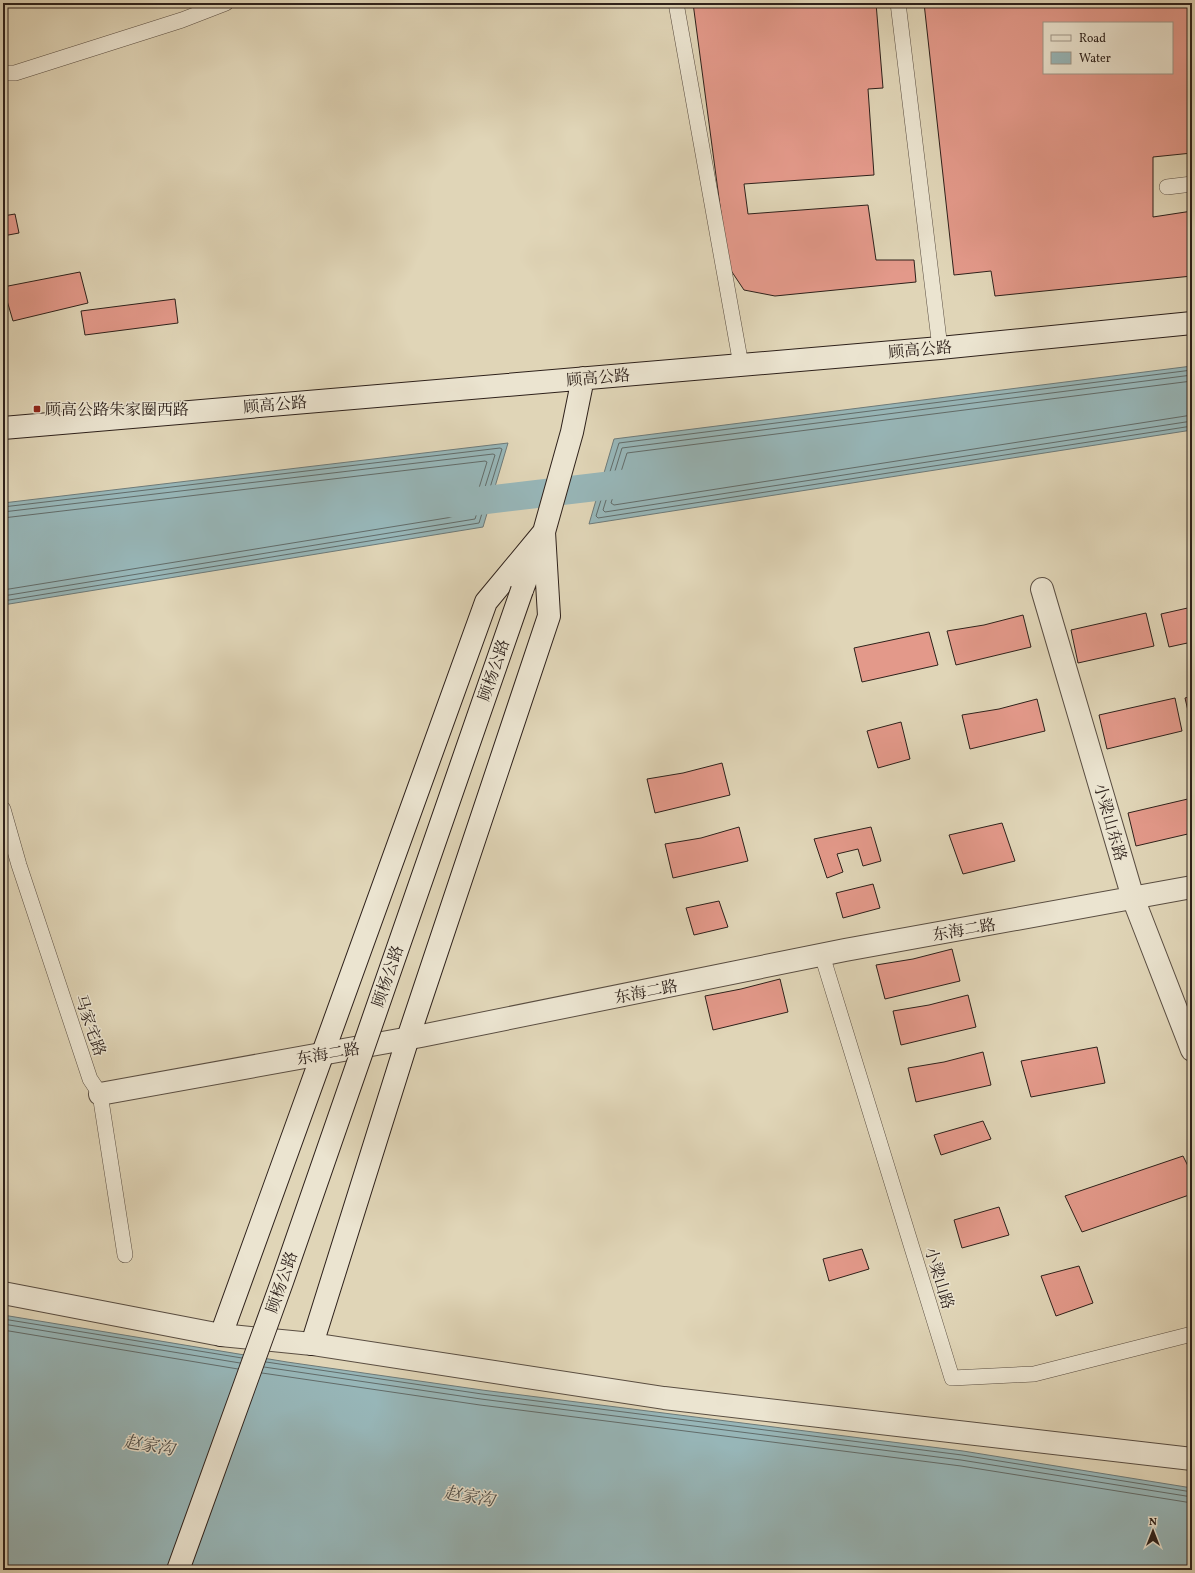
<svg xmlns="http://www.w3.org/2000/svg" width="1195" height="1573" viewBox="0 0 1195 1573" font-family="Vollkorn,'Noto Serif SC',serif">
<rect width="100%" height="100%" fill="#e0d5b7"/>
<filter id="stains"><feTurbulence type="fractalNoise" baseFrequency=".005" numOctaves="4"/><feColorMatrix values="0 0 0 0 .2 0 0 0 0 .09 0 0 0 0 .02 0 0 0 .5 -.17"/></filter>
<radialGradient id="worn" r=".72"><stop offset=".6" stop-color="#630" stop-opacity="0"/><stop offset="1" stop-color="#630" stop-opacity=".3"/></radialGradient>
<path fill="#97b6b8" stroke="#6d7a79" d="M1192 366V430L589 524 614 439Z
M508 443 483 527 3 605V503Z
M3 1315 287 1362 482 1390 963 1451 1192 1488V1570H3Z"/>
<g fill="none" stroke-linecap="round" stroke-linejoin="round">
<path stroke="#626c6a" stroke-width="1" d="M1192 370 619 443 596 516 598 518 1192 426
M1192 375 622 448 603 510 605 512 1192 421
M1192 381 627 453 611 503 614 505 1192 415
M3 507 500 448 502 449 479 523 3 601
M3 512 493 454 495 455 475 519 3 596
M3 518 485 461 487 462 471 514 3 590
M3 1319 242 1358
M3 1324 240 1363
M3 1330 238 1369
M266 1362 482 1394 962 1455 1192 1492
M264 1367 481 1399 961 1460 1192 1497
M262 1373 480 1405 961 1466 1192 1503"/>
<path stroke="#97b6b8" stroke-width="28" d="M453 504 638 482"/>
</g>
<path fill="#e3998a" stroke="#2e211b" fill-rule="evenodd" d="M693 3H876L883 88 868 89 874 175 744 184 748 214 868 205 876 260H914L916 282 775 296 744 290 728 266Z
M924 3H1192V153L1153 157V217L1192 211V276L995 296 991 271 954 275ZM1044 23H1172V73H1044Z
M15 214 19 233 3 236V216Z
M80 272 88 303 13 321 3 287Z
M175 299 178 323 85 335 81 311Z
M1192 607V642L1169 647 1161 614Z
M1146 613 1154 646 1078 663 1071 630Z
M1023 615 1031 647 956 665 947 631 984 625Z
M929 632 938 665 862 682 854 648Z
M1192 696V728L1185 698Z
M1175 698 1182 731 1107 749 1099 715Z
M1037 699 1045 731 970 749 962 715 999 709Z
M901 722 910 759 878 768 867 731Z
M722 763 730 795 655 813 647 779 683 773Z
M1192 798V833L1136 846 1128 813Z
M1002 823 1015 861 963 874 949 835Z
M739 827 748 861 673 878 665 844 701 838Z
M871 827 881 861 863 866 858 849 837 854 843 872 827 878 814 839Z
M873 884 880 908 843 918 836 893Z
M719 901 728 927 694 935 686 908Z
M952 949 960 981 885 999 876 965 913 959Z
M780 979 788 1012 713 1030 705 996 741 989Z
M968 995 976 1027 901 1045 893 1011 929 1005Z
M1097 1047 1105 1083 1031 1097 1021 1061Z
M983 1052 991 1085 916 1102 908 1068 944 1062Z
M983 1121 991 1139 941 1155 934 1135Z
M1183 1156 1192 1174V1194L1082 1232 1065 1196Z
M999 1207 1009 1235 962 1248 954 1220Z
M862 1249 869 1269 829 1281 823 1259Z
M1079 1266 1093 1303 1056 1316 1041 1276Z"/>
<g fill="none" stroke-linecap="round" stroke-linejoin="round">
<defs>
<path id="lane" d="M676 3 741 365
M898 3 940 348
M3 73H15L182 20 226 3
M1167 187 1192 184
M3 809 19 865 90 1079 100 1094 125 1255
M822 955 952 1378 1034 1374 1192 1334"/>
<path id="street" d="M1042 589 1133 898 1192 1050
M100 1094 421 1036 845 950 1192 887
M3 1293 221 1335 312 1344 664 1398 1192 1459"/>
<path id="secondary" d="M3 428 940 348 1192 323
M522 590 544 532 572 432 583 378
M221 1335 486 602 544 532
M312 1344 408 1038 549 616 544 532"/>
</defs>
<use href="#lane" stroke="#5a4e42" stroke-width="16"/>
<use href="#street" stroke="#5a4e42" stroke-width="24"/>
<use href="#secondary" stroke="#2e211b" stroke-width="24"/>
<use href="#lane" stroke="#ebe4d0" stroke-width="15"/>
<use href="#street" stroke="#ebe4d0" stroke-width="22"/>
<use href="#secondary" stroke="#ebe4d0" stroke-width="22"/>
<defs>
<path id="secondary-bridge" d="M178 1570 282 1282 522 590"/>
</defs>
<use href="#secondary-bridge" stroke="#2e211b" stroke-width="24" stroke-linecap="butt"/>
<use href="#secondary-bridge" stroke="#ebe4d0" stroke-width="22"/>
</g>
<rect fill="#8f2418" stroke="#ebe4d0" stroke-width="1.5" x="33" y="405" width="8" height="8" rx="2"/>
<g text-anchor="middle" stroke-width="3" stroke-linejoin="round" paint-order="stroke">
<g font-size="16" fill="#2e211b" stroke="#ebe4d0">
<text transform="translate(920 349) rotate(-5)" y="6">顾高公路</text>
<text transform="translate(598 377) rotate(-5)" y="6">顾高公路</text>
<text transform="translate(275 404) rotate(-5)" y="6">顾高公路</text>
<text transform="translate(493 670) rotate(-71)" y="6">顾杨公路</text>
<text transform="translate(1111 822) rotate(74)" y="6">小梁山东路</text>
<text transform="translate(964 929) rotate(-10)" y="6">东海二路</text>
<text transform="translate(387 976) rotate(-71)" y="6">顾杨公路</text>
<text transform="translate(646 991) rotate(-11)" y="6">东海二路</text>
<text transform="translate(91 1025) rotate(71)" y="6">马家宅路</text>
<text transform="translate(328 1053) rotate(-10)" y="6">东海二路</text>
<text transform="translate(940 1278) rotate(73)" y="6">小梁山路</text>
<text transform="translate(281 1282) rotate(-71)" y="6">顾杨公路</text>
</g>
<g font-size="16" fill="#2e211b" stroke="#ebe4d0" text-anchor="start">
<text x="45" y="415">顾高公路朱家圈西路</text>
</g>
<g font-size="17" font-style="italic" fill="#4e4e4a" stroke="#ebe4d0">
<text transform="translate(149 1445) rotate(9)" y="6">赵家沟</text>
<text transform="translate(469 1496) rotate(9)" y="6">赵家沟</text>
</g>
</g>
<rect width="1195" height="1573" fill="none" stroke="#e0d5b7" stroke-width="16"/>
<rect x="4" y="4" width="1187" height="1565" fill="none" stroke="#2e211b" stroke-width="2"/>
<rect x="8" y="8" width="1179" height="1557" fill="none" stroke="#2e211b"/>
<rect x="1043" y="22" width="130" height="52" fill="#ebe4d0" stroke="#9f9688"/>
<rect x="1051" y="35" width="20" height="6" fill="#ebe4d0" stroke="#9f9688"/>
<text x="1079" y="42" font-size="12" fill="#2e211b">Road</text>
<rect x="1051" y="52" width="20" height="12" fill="#97b6b8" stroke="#9f9688"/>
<text x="1079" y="62" font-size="12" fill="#2e211b">Water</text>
<g transform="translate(1153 1531)" stroke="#ebe4d0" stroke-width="3" paint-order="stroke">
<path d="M0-3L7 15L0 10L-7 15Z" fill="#2e211b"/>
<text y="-6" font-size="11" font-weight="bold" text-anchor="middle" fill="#2e211b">N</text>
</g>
<rect width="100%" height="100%" filter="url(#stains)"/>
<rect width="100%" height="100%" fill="url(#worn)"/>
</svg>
